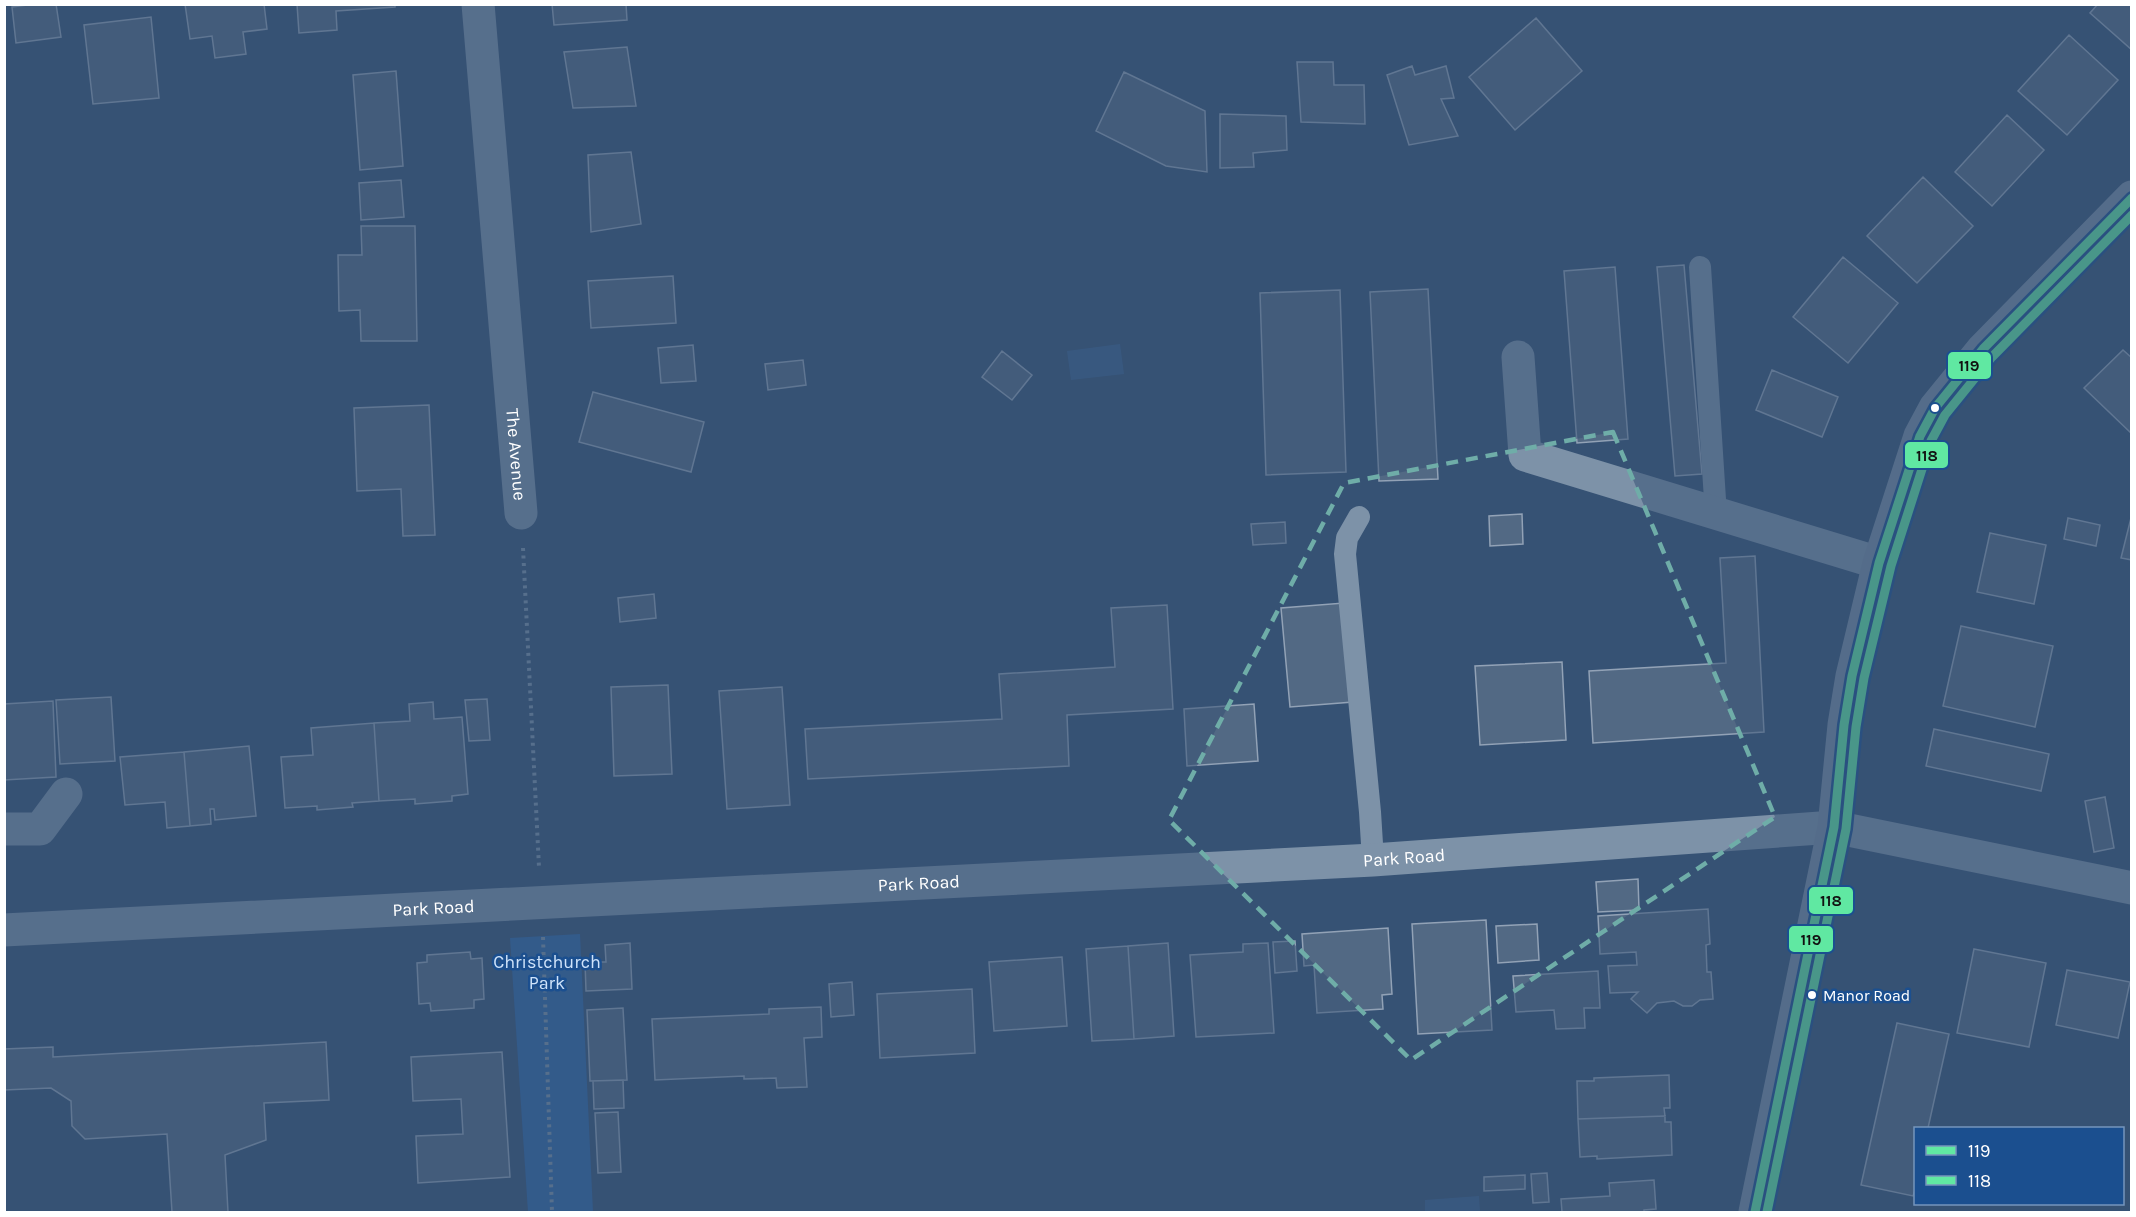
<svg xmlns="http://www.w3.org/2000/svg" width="2136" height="1217" viewBox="0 0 2136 1217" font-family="Karla,sans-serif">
<rect width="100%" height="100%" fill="#365274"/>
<path fill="#2f66a5" d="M580 934 593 1212H528L510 938Z"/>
<path fill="#3b618d" d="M1120 344 1124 374 1071 380 1067 351Z
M1479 1196 1480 1212H1425V1200Z"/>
<path fill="#526984" stroke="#92a2b6" stroke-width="1.5" d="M35 4H56L61 37 16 43 12 7Z
M185 4H264L267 29 243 32 246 54 215 58 212 36 190 39Z
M297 4H395V7L336 11 337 30 299 33Z
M552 4H626L627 20 554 25Z
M2098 4H2132V50L2090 13Z
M151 17 159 98 93 104 84 25Z
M1536 18 1582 71 1515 130 1469 77Z
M2069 35 2118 80 2067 135 2018 91Z
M627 47 636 106 573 108 564 52Z
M1297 62H1333L1334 85H1364L1365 124 1301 122Z
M1412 66 1415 75 1446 66 1454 98 1441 99 1458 136 1409 145 1387 75Z
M396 71 403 166 360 170 353 75Z
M1124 72 1205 111 1207 172 1166 166 1096 131Z
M1220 114 1286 116 1287 150 1253 153 1254 167 1220 168Z
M2007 115 2044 150 1992 206 1955 172Z
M631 152 641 224 591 232 588 155Z
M1923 177 1973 226 1917 283 1867 236Z
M401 180 404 217 361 220 359 183Z
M361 226H415L417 341H361L360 310 339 311 338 255H362Z
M1843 257 1898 303 1848 363 1793 317Z
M1684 265 1702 474 1675 476 1657 267Z
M1615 267 1628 439 1577 443 1564 271Z
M673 276 676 323 591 328 588 281Z
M1428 289 1438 479 1379 481 1370 292Z
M1340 290 1346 472 1266 475 1260 293Z
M693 345 696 381 661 383 658 348Z
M2123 350 2132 358V434L2084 388Z
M1002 351 1032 375 1012 400 982 377Z
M803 360 806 385 768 390 765 364Z
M1772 370 1838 397 1822 437 1756 410Z
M593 392 704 422 691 472 579 442Z
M429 405 435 535 403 536 401 489 357 491 354 408Z
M1522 514 1523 544 1490 546 1489 516Z
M2132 514V560L2121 558Z
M2068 518 2100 525 2096 546 2064 539Z
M1285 522 1286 543 1253 545 1251 524Z
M1990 533 2046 545 2034 604 1977 592Z
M1755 556 1764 732 1593 743 1589 671 1726 663 1720 558Z
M654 594 656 618 620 622 618 598Z
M1344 603 1353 702 1290 707 1281 608Z
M1167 605 1173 709 1067 715 1069 766 808 779 805 729 1002 719 999 674 1115 667 1111 608Z
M1961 626 2053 646 2035 727 1943 706Z
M1562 662 1566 740 1480 745 1475 666Z
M668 685 672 774 614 776 611 687Z
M782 687 790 805 727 809 719 691Z
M111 697 115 761 60 764 56 700Z
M487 699 490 740 469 741 465 700Z
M53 701 56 777 4 780V704Z
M433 702 434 719 462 717 468 794 452 796V801L415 804V799L379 801 374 723 410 721 409 704Z
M1254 704 1258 761 1187 766 1184 709Z
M374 723 379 801 352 803 353 807 317 810V806L285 808 281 757 313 755 311 728Z
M1934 729 2049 754 2041 791 1926 766Z
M249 746 256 816 215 820 214 809H210L211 824 190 826 184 752Z
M184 752 190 826 167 828 165 802 125 805 120 757Z
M2105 797 2114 848 2094 852 2085 801Z
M1638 879 1639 910 1598 912 1596 882Z
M1708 909 1710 944 1706 945 1707 972H1711L1713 999 1700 1000 1692 1006H1683L1674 1001 1657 1003 1647 1013 1631 999 1638 992 1610 993 1608 966 1637 965 1636 952 1600 954 1598 916Z
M1486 920 1492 1030 1418 1034 1412 924Z
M1537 924 1539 960 1498 963 1496 926Z
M1388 928 1392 994 1382 995 1383 1009 1317 1013 1314 965 1304 966 1302 934Z
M1295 941 1297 971 1275 973 1273 942Z
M630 943 632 989 586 991 585 962H606L605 945Z
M1168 943 1174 1036 1134 1039 1128 946Z
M1268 943 1274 1033 1196 1037 1190 955 1243 952V944Z
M1128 946 1134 1039 1092 1041 1086 949Z
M1974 949 2046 963 2029 1047 1957 1033Z
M470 952 471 959 482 958 484 999 474 1000V1008L431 1011 430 1003 419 1004 417 963 427 962V955Z
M1062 957 1067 1026 994 1031 989 962Z
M2067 970 2130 982 2118 1038 2056 1025Z
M1598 971 1600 1008H1584L1585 1028 1556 1029 1554 1010 1516 1012 1513 976Z
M852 982 854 1015 831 1017 829 984Z
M972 989 975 1053 880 1058 877 994Z
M821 1007 822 1037 804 1038 807 1087 777 1088 776 1078 744 1079V1076L655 1080 652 1019 769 1014V1009Z
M623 1008 627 1080 590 1081 587 1010Z
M1897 1023 1949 1034 1928 1128H1916V1187L1913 1196 1861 1185Z
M326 1042 329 1100 264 1103 266 1140 225 1155 228 1212H172L167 1134 85 1139 72 1126 71 1101 51 1088 4 1090V1049L53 1047V1057Z
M502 1052 510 1177 418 1183 416 1136 463 1134 461 1099 413 1101 411 1057Z
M1669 1075 1670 1108H1664L1665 1116 1578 1119 1577 1081H1594V1078Z
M623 1080 624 1108 594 1109 593 1081Z
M618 1112 621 1172 598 1173 595 1113Z
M1665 1116V1122H1671L1672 1155 1597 1159V1156L1580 1157 1578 1119Z
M1547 1173 1549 1202 1533 1203 1531 1174Z
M1525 1175V1189L1484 1191V1177Z
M1654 1180 1656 1209 1644 1210V1212H1562L1561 1199 1610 1196 1609 1183Z"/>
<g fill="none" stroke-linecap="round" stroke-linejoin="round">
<path stroke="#7d92a8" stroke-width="4" stroke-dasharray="3 4.5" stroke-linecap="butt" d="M523 548 539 867
M543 937 552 1212"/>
<path stroke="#7d92a8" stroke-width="22" d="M1700 267 1716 515
M1359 517 1347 538 1345 554 1370 812 1373 860"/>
<g stroke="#7d92a8" stroke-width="33">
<path id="s1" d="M478 4 521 513"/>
<path d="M1518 357 1525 455 1879 563"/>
<path d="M1834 827 2132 888"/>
<path d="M4 829H40L66 794"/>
</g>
<path stroke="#7d92a8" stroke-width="33" id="s2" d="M4 930 1373 860 1834 827"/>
<path stroke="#798da4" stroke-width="33" d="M1755 1212 1834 827 1844 725 1852 676 1879 563 1920 436 1935 408 1983 349 2132 197"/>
<defs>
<path id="bus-1" d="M1755 1212 1834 827 1844 725 1852 676 1879 563 1920 436 1935 408 1983 349 2132 198"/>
<path id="bus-2" d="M1767 1212 1846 829 1856 727 1864 678 1891 566 1931 441 1945 415 1992 357 2132 215"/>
</defs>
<use href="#bus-1" stroke="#1b4f8f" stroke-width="14"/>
<use href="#bus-2" stroke="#1b4f8f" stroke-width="14"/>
<use href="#bus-1" stroke="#60e8a2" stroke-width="9"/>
<use href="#bus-2" stroke="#60e8a2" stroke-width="9"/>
</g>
<path d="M0 0H2136V1217H0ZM1613 432 1775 817 1411 1060 1169 820 1344 483Z" fill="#365274" fill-opacity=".55" fill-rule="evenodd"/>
<path fill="none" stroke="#6fada8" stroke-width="4.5" stroke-dasharray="12 8" stroke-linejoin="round" d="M1613 432 1775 817 1411 1060 1169 820 1344 483Z"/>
<g fill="#fff" stroke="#1b4f8f" stroke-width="2">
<circle cx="1935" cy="408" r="5"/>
<circle cx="1812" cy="995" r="5"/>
</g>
<g text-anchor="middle" stroke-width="5" stroke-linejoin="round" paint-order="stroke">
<g font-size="16" fill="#fff" stroke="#1b4f8f" text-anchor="start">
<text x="1823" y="1001">Manor Road</text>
</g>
<g font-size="18" fill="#fff" stroke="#1b4f8f">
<text dy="6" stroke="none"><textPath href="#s1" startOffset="452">The Avenue</textPath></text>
<text dy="6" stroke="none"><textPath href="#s2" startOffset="1402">Park Road</textPath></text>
<text dy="6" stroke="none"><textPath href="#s2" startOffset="916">Park Road</textPath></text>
<text dy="6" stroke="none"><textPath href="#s2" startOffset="430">Park Road</textPath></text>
</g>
<g font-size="18" fill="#cfe3fa" stroke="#1b4f8f">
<text x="547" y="968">Christchurch<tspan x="547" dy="21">Park</tspan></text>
</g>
</g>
<g stroke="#1b4f8f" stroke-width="2">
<rect x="1947" y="351" width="45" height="29" rx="6" fill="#60e8a2"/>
<rect x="1904" y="441" width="45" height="28" rx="6" fill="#60e8a2"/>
<rect x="1808" y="886" width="46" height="29" rx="6" fill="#60e8a2"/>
<rect x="1788" y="925" width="46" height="28" rx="6" fill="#60e8a2"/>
</g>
<g font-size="16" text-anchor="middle" font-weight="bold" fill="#111">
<text x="1969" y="371">119</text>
<text x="1927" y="461">118</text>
<text x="1831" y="906">118</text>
<text x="1811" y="945">119</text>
</g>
<rect width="2136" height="1217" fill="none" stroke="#ffffff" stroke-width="12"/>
<rect x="1914" y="1127" width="210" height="78" fill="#1b4f8f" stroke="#7695bc" stroke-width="1.5"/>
<rect x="1926" y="1146" width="30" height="9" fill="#60e8a2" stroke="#7695bc" stroke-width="1.5"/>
<text x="1968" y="1157" font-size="18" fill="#ffffff">119</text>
<rect x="1926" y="1176" width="30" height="9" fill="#60e8a2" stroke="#7695bc" stroke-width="1.5"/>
<text x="1968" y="1187" font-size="18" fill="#ffffff">118</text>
</svg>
